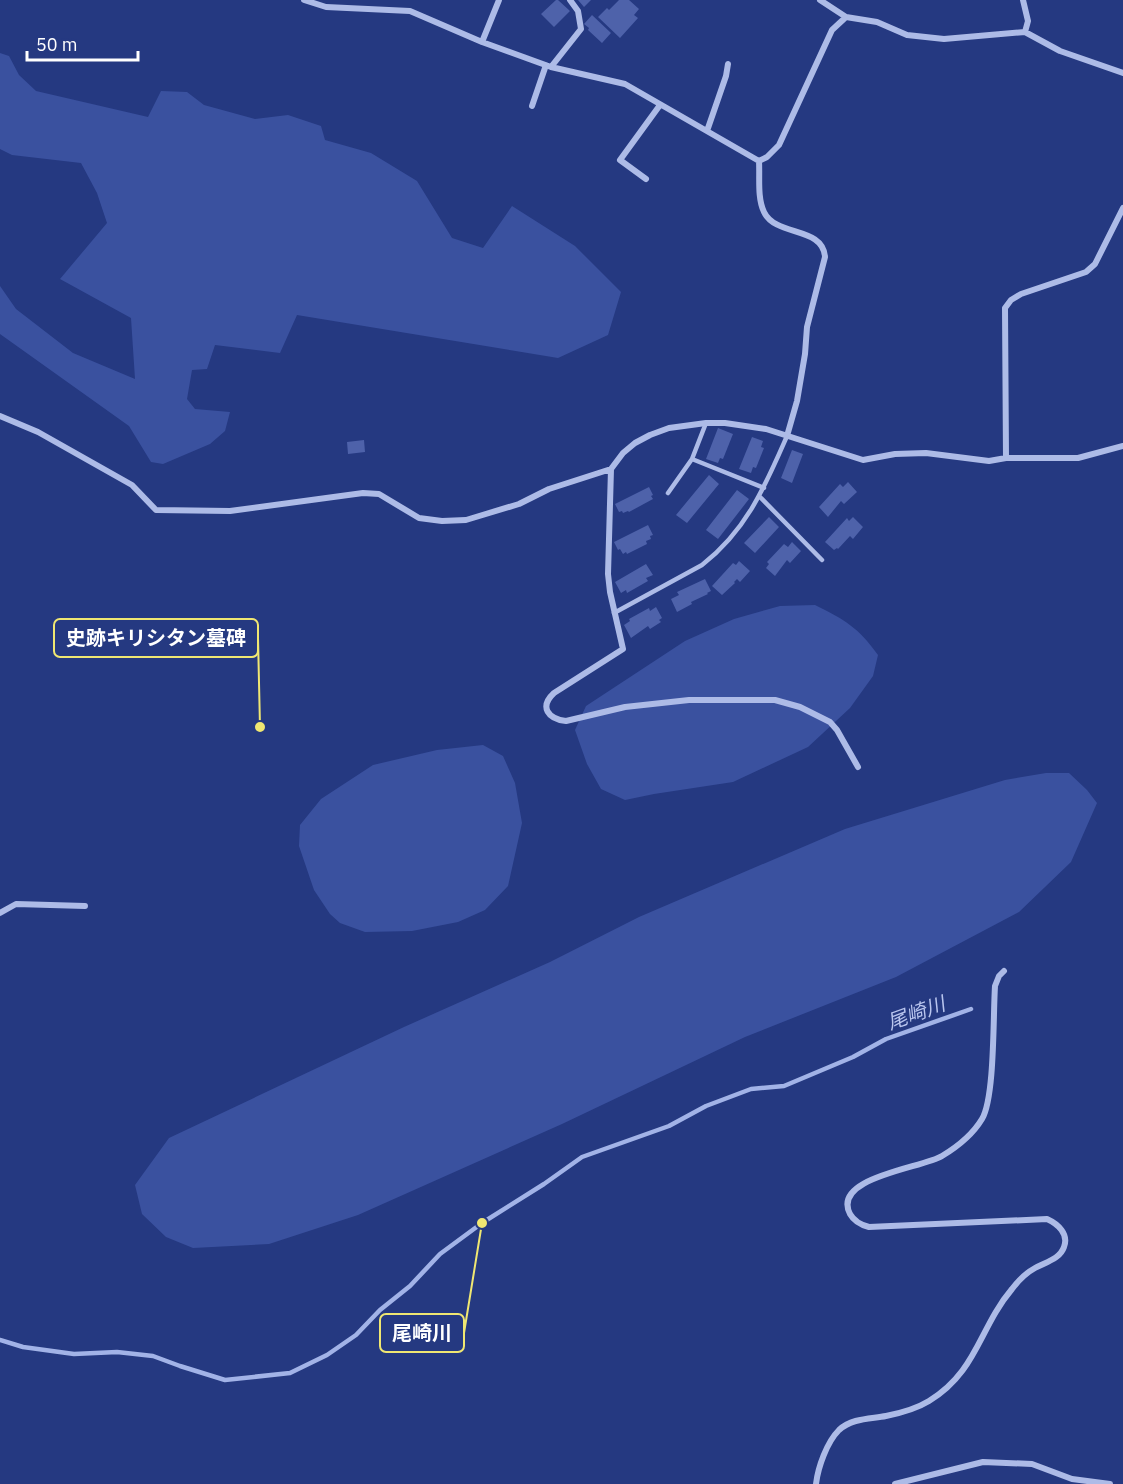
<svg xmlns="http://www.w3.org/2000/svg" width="1123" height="1484" viewBox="0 0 1123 1484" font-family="'IBM Plex Sans','Noto Sans JP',sans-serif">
<rect width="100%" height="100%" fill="#253981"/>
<path fill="#3a519f" d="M0 53 9 56 19 75 36 91 148 117 161 91 187 92 204 105 255 119 288 115 321 126 325 140 371 153 417 181 452 238 483 248 512 206 575 246 621 292 608 335 558 358 297 315 280 353 215 345 207 369 192 370 187 399 195 409 230 412 225 431 210 444 163 464 151 462 129 426 0 334V286L16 309 73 353 135 379 131 318 60 279 107 223 97 193 81 163 12 155 0 149Z
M815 605C845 620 858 627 878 655L873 676 850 708 808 747 733 782 654 794 625 800 601 789 587 764 575 730 586 706 685 641 734 619 780 606Z
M483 745 503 756 515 783 522 823 508 886 485 910 458 922 412 931 365 932 340 923 330 914 314 890 299 846 300 825 321 799 373 765 437 750Z
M1046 773H1069L1087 790 1097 803 1071 862 1019 912 896 977 745 1037 562 1124 358 1215 269 1244 193 1248 166 1237 142 1214 135 1185 169 1138 404 1027 550 962 639 917 845 829 1005 780Z"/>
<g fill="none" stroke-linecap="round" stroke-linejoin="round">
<path stroke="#a2b3e7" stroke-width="4.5" d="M0 1340 23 1347 74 1354 117 1352 153 1356 180 1366 225 1380 290 1373 327 1355 356 1335 380 1310 410 1286 440 1254 482 1223 544 1184 582 1157 669 1126 706 1106 751 1089 784 1086 853 1057 886 1039 971 1009"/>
</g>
<path fill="#4e62aa" d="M556 0H558L570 11 554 27 541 14Z
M578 0H591L584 7Z
M619 0H629L639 9 634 15 638 18 620 38 598 17 607 8 609 10Z
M592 15 611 33 602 43 588 30 589 28 584 24Z
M718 428 733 434 723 459 720 458 718 463 706 459Z
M752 437 763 441 761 447 764 448 756 468 753 467 751 473 739 469Z
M364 440 365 452 348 454 347 442Z
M792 450 803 454 792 483 781 478Z
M709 475 719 484 687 523 676 515Z
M848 482 857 492 844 504 841 501 828 517 819 507 840 484 843 487Z
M649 487 653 495 651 496 653 499 629 512 628 511 623 513 622 511 619 512 615 504Z
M737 490 749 499 718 539 706 530Z
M769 517 779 527 755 553 744 543Z
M853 517 863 527 853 539 850 536 838 549 837 548 834 550 825 542 847 518 849 521Z
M648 525 653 535 650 536 651 539 646 541 647 544 627 554 626 552 623 554 620 549 618 550 614 542Z
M792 542 801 551 790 563 787 560 775 576 766 568 769 564 767 562 784 544 788 547Z
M739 561 750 571 740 582 737 579 734 582 735 583 722 595 712 586 733 563 736 565Z
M646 564 653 575 646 578 648 581 627 593 626 590 621 593 615 582Z
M705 579 711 591 707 593 708 594 691 602 692 604 677 612 671 599 679 595 677 592Z
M656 607 662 618 659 620 661 622 650 629 648 626 631 638 624 625 630 621 629 619 649 608 650 611Z"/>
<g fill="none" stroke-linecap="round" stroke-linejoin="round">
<path stroke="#adbbe7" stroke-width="4.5" d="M692 459 764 488
M668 493 692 459 706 423
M760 497 822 560
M614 613 702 565C747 530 765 486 787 436"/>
<path stroke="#adbbe7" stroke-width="6" d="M304 0 326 7 410 11 482 42
M499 0 482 42 551 67 625 84 759 161 767 157 779 145 832 30 846 17 877 22 907 35 944 39 1025 32 1060 51 1123 73
M820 0 846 17
M1023 0 1028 21 1025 32
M551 67 581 29 578 11 570 0
M532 106 546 65
M707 131 726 76 728 64
M759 161C760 176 757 198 764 212 776 237 823 226 825 257L807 327 805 354 797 401 787 436
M646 179 620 160 660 105
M0 416 38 432 132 485 156 510 230 511 363 493 379 494 419 518 442 521 466 520 519 504 549 489 611 469
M1006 458H1078L1123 446
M858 767 837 730 830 722 800 707 775 700H689L625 707 566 721C548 719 539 707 554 693L623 649 610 592 608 574 611 469 623 453 635 443 650 435 669 428 706 423H725L766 429 863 460 895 454 926 453 989 461 1006 458 1005 308 1011 300 1021 294 1086 272 1095 264 1123 208
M0 913 16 904 85 906
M816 1484C818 1467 827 1442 839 1430 852 1418 870 1419 886 1416 901 1413 916 1409 929 1401 977 1372 979 1328 1012 1289 1018 1281 1026 1273 1035 1268 1046 1262 1060 1259 1064 1247 1069 1234 1058 1224 1047 1219L869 1227C861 1225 854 1221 850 1214 831 1177 923 1168 942 1156 957 1147 973 1134 982 1119 995 1097 993 1015 995 986L999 976 1004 971
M895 1484 983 1462 1032 1464 1072 1479 1110 1484"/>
</g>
<g text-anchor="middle" stroke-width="4.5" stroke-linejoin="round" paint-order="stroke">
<g font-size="20" font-style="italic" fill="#b9c5ee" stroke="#253981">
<text transform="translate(916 1013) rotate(-20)" y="7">尾崎川</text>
</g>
</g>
<path fill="none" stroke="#f0e772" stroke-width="2" d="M260 727L258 638M482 1223L464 1333"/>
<g fill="#f0e772" stroke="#253981" stroke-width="2">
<circle cx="260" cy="727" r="6"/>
<circle cx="482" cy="1223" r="6"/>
</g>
<g fill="#253981" stroke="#f0e772" stroke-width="2">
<rect x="54" y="619" width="204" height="38" rx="6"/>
<rect x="380" y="1314" width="84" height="38" rx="6"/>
</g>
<g font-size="20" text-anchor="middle" font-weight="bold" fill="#fff">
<text x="156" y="645">史跡キリシタン墓碑</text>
<text x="422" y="1340">尾崎川</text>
</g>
<path d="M27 51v9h111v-9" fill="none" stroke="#ffffff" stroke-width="3"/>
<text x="36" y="51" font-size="18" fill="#ffffff" stroke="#253981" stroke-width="4.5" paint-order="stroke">50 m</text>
</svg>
